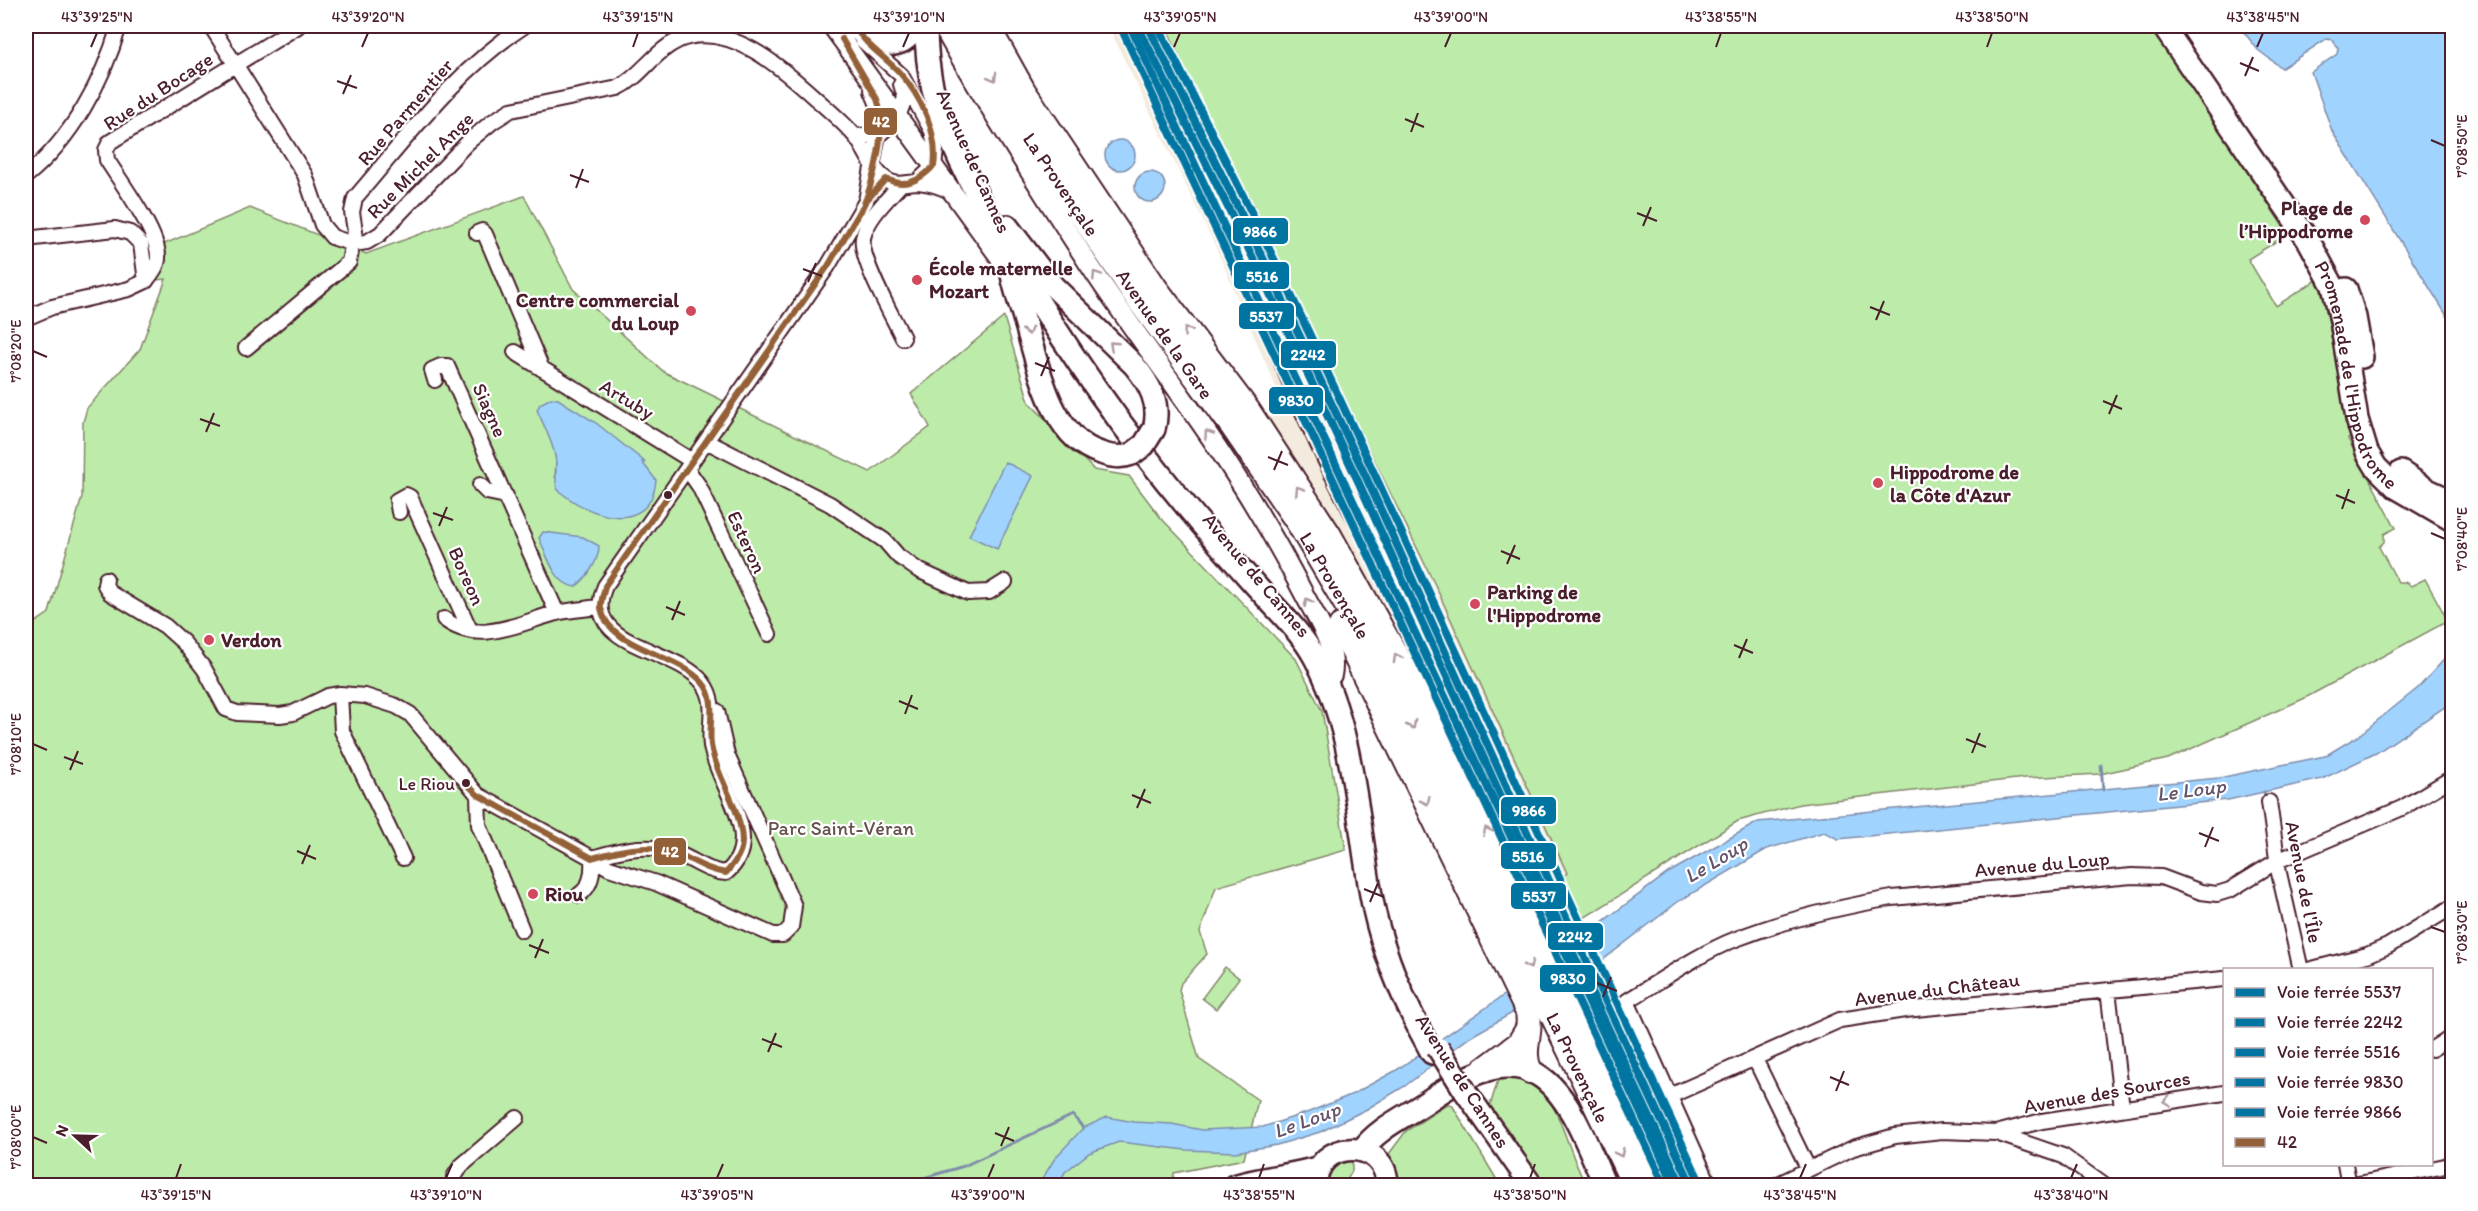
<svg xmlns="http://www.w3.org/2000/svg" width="2478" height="1211" viewBox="0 0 2478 1211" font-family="Itim,sans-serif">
<rect width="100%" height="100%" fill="#fff"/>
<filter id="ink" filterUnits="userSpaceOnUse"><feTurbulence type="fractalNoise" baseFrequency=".0167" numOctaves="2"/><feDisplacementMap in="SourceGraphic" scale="12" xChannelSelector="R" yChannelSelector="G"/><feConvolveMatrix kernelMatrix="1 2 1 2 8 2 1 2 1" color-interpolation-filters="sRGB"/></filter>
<g filter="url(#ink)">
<path fill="#f3ebdd" d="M1108 26H1159L1213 126 1260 227 1480 681 1567 874 1534 901 1441 712 1365 575 1318 496 1265 421 1286 410 1213 241Z
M1612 1000 1700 1185H1668L1585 1014Z"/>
<path fill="#bdecaa" stroke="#84866a" stroke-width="1.5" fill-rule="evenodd" d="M1166 26H2151L2288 234 2248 259 2276 306 2318 279 2322 287 2350 438 2348 439 2396 528 2384 534V542L2379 547 2398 582H2405L2411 586 2425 579 2448 621 2303 699 2168 759 2100 774 2025 778 1800 804 1738 821 1576 923 1557 882 1567 873 1436 587 1190 82Z
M524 196 573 289 664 372 870 472 930 427 911 394 1004 317 1029 402 1094 470 1129 476 1161 518 1296 659 1322 711 1346 850 1216 887 1200 932 1207 954 1181 983 1179 990 1199 1059 1258 1100 1244 1159 1174 1173 1172 1185 26 1186V629L49 613 82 497 83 422 87 408 140 349 166 279 146 281 157 247 250 208 366 254ZM554 450 596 512 555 477 556 459Z
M1225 967 1239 978 1216 1009 1202 998Z
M1516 1078 1534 1080C1563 1110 1567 1151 1586 1185H1543L1490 1106 1498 1080Z
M1448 1104 1452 1105 1500 1185H1392L1386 1158 1406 1131Z
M1352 1159V1171L1344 1185 1325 1186C1327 1168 1336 1163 1352 1159Z"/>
<path fill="#a0d4fe" stroke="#7e8caa" stroke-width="1.5" d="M2239 26H2452V324L2332 131 2311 72 2337 54 2338 48 2333 40 2326 39 2282 68 2258 50Z
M1105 155a15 15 0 1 1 30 0a15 15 0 1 1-30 0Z
M1135 187a15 15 0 1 1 30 0a15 15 0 1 1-30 0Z
M551 398 558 399 596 423 645 462H642L656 480C650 538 587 516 558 490 553 478 558 467 555 456 552 440 543 424 537 410L540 404Z
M1005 462 1033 476 997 549 969 536Z
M543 532 583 537 599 546C599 560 587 579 575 587 554 584 547 555 539 538Z
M2452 651V702L2376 753 2322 779 2228 800 1838 839 1824 832 1767 849 1679 901 1595 966 1470 1037 1405 1086 1367 1109 1320 1132 1277 1145 1235 1152 1186 1150 1119 1142 1089 1153 1065 1172 1058 1185 1038 1186 1055 1158 1083 1128 1107 1117 1134 1122 1172 1124 1202 1130 1263 1127 1309 1112 1353 1094 1395 1071 1507 993 1668 873 1758 822 2219 778 2325 756 2358 736 2418 688Z"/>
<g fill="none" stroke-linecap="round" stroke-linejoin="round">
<path stroke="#7e8caa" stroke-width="3" d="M2101 765 2103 790
M2264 792 2266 800
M903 1184 964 1166 1073 1115 1083 1128"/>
<defs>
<path id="minor" d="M211 26 305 175 322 225 332 237 353 244 367 242 380 234 468 142 492 122 511 110 618 88C641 77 654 51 679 40 728 20 781 67 815 98 829 110 843 122 855 136 866 149 872 171 887 180 898 187 907 182 918 182 930 183 943 187 953 193
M862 40 901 75 932 131 936 150 934 166 917 182
M855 136 879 135 898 117 905 98 901 84
M26 176C71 140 103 81 119 26
M900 185C887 200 867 218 863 238 859 258 893 317 903 338
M477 233 482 231 485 234 542 369
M26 239 115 229 130 233 141 244 146 281 129 289 52 307 26 318
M146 281C151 274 159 265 158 256 158 232 120 181 107 160L106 150 110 142 298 26
M246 348 349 262 355 231 352 212 355 198C407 138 456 70 524 26
M515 352 692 461
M435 380 432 370 441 366H447L557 613
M706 441 830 504 885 541 898 556 918 570 968 593 989 592 1005 582
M687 469 699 486 769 634
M480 485 487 492 506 496
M399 512 397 500 406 495 410 497 470 630
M106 579 105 585 110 593 165 626 184 643 205 670 226 709 237 713 280 715 293 713 328 696 340 694 365 696 396 706 410 714 478 795 592 858C622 849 654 841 683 856 698 863 710 872 726 873 767 838 717 786 711 746 708 725 718 702 703 683 676 647 579 647 605 586L828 266 866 201 880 123V110L872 91
M444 619C479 646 519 623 556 613 570 610 585 609 599 607
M340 694 342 731 403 858
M478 795 479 825 522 930
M2269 802 2279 873 2301 970
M592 858 609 868 656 883 773 935H783L791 927 794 906 727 755 717 711
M579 895C592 886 593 872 592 858
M2308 970 2367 955 2388 946 2452 907
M2108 990 2122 1108
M2432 1049 2452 1036
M1755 1059 1808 1168
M1670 1096 1840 1020 1905 1010 2224 979
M1996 1133 2042 1121 2224 1093
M2345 1164 2349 1186 2445 1166 2452 1163
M456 1186 454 1177 461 1166 517 1118
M1710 1186 1627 1001C1662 980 1698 954 1736 939 1785 920 1840 907 1892 898L2132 876 2161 877 2201 892 2217 894 2230 890 2277 861 2402 808 2452 778
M1774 1186 1853 1148 1895 1136 1942 1131 1996 1133 2063 1156 2105 1186"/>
<path id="secondary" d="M832 26 1011 273
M942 26C989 109 1040 189 1092 269 1137 337 1188 401 1232 470 1258 510 1283 553 1305 596 1317 619 1338 649 1332 675"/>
<g id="primary">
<path d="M854 26C873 45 902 55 916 26"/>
<path d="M926 26C926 47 928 69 933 90 947 141 980 203 1007 249 1061 342 1123 431 1192 513 1216 542 1241 569 1266 597 1283 616 1301 633 1314 656 1353 726 1357 817 1371 895 1381 951 1404 1003 1432 1053"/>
<path id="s1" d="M2163 26 2310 243 2333 286 2341 320 2357 419 2367 452 2376 467 2397 488 2452 520"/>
<path d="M1007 226 1053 286 1134 365C1150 384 1161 404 1154 429"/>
<path d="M1012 275C1016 294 1023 313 1028 332 1040 373 1053 439 1101 453 1111 457 1122 458 1132 454"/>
<path d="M2346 289 2355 317 2362 357"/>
<path d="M2401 472 2428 490 2452 501"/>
<path d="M1465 1091 1532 1186"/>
<path d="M1362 1150C1378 1128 1406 1116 1428 1101 1537 1024 1565 1088 1605 1186"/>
<path d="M1234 1186C1263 1177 1292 1176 1320 1167"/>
<path d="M1316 1186C1314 1138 1388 1137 1387 1186"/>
</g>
<g id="motorway">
<path id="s2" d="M964 26 1008 105 1139 300 1231 424 1298 522 1359 626 1419 738 1635 1186"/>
<path d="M987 26 1024 92 1155 288 1248 411 1329 535 1434 724 1523 902 1658 1186"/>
<path d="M1341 626 1528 1012C1532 1033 1520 1052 1530 1071"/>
<path d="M1484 1070 1519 1044 1528 1029"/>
</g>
</defs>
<use href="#minor" stroke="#4a1f2b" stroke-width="18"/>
<use href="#secondary" stroke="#4a1f2b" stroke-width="22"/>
<use href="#primary" stroke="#4a1f2b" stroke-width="26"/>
<use href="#motorway" stroke="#4a1f2b" stroke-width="28"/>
<use href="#minor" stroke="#fff" stroke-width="14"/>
<use href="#secondary" stroke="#fff" stroke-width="18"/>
<use href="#primary" stroke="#fff" stroke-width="21"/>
<use href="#motorway" stroke="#fff" stroke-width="24"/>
<defs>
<path id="rail" d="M1119 26C1157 101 1195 177 1229 255 1272 356 1312 460 1368 555"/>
</defs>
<use href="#rail" stroke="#4a1f2b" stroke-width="5"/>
<use href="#rail" stroke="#fff" stroke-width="3" stroke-dasharray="9" stroke-linecap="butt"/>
<defs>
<path id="primary-bridge" d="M1132 454 1144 445 1154 429
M1438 1048 1465 1091"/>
</defs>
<use href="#primary-bridge" stroke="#4a1f2b" stroke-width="26" stroke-linecap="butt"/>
<use href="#primary-bridge" stroke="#fff" stroke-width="21"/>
<defs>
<path id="bus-1" d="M842 39 877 99C888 128 873 184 861 211
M466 783 478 795 592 858C622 849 653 842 683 856 697 863 710 871 726 873 734 863 742 854 742 841 741 806 716 778 711 745 708 724 718 700 702 682 677 653 609 649 601 608 600 602 604 593 605 586L828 266 866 201 886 179C906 188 919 181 934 166 939 134 921 96 899 72 884 56 866 46 854 26"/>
</defs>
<use href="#bus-1" stroke="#fff" stroke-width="10"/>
<use href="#bus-1" stroke="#936037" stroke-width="6"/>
<defs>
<path id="rail-1" d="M1130 26 1675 1186"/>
<path id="rail-2" d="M1148 26 1265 262 1366 477 1552 887 1692 1186"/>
<path id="rail-3" d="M1140 30 1257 266 1358 481 1544 891 1682 1186"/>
<path id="rail-4" d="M1122 30 1665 1186"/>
<path id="rail-5" d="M1158 26C1197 104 1237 182 1275 261 1420 567 1557 876 1700 1182"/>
</defs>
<use href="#rail-1" stroke="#fff" stroke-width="12"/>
<use href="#rail-2" stroke="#fff" stroke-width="12"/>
<use href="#rail-3" stroke="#fff" stroke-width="12"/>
<use href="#rail-4" stroke="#fff" stroke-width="12"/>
<use href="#rail-5" stroke="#fff" stroke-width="12"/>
<use href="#rail-1" stroke="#0075a1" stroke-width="8"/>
<use href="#rail-2" stroke="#0075a1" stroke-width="8"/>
<use href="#rail-3" stroke="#0075a1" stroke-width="8"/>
<use href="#rail-4" stroke="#0075a1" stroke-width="8"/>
<use href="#rail-5" stroke="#0075a1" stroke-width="8"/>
</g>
<defs><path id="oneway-chevron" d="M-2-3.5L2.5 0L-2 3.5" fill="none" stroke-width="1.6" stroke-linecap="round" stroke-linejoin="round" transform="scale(1.5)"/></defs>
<g stroke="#ae9aa0">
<use href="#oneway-chevron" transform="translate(993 77) rotate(61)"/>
<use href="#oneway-chevron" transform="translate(1096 275) rotate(-124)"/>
<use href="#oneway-chevron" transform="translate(1028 331) rotate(74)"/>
<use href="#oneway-chevron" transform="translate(1187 331) rotate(-127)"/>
<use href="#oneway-chevron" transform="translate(1113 345) rotate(-137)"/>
<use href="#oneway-chevron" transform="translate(1208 434) rotate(-124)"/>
<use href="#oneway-chevron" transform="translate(1299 490) rotate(-123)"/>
<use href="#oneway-chevron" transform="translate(1308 602) rotate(-117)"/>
<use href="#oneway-chevron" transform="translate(1397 658) rotate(-119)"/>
<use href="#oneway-chevron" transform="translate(1412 725) rotate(62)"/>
<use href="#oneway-chevron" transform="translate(1426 801) rotate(64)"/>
<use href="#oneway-chevron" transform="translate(1487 831) rotate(-116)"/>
<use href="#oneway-chevron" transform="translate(1529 965) rotate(64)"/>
<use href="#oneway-chevron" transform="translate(2167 1101) rotate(172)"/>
<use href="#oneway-chevron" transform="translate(1620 1153) rotate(64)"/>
</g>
</g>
<path fill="none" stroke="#4a1f2b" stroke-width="2" d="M91 47 97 33M362 47 368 33M633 47 638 33M903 47 909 33M1174 47 1180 33M1445 47 1451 33M1716 47 1721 33M1987 47 1992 33M2257 47 2263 33M2240 63 2259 71M2245 76 2253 57M337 81 357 88M343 94 351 75M1405 119 1424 127M1411 132 1418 113M2431 140 2445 146M570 175 589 182M576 188 583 169M1637 213 1657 221M1643 226 1651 207M803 269 822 276M808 282 816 263M1870 307 1890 315M1876 320 1884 301M33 351 47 357M1035 363 1055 371M1041 376 1049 357M2103 401 2122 409M2109 414 2117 395M200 419 220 426M206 432 214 413M1268 457 1288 465M1274 470 1282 451M2336 495 2355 503M2342 509 2349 489M433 513 453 520M439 526 447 507M2431 533 2445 539M1501 551 1520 559M1507 564 1515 545M666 607 685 615M672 620 680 601M1734 645 1753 653M1739 658 1747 639M899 701 918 709M905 714 912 695M1966 739 1986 747M33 744 47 750M1972 753 1980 733M64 757 83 764M70 770 78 751M1132 795 1151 803M1137 808 1145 789M2199 833 2219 841M2205 847 2213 827M297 851 316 859M302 864 310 845M1364 889 1384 897M1370 902 1378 883M2431 927 2445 932M529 945 549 953M535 958 543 939M1597 983 1617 991M1603 997 1611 977M762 1039 782 1047M768 1052 776 1033M1830 1077 1849 1085M1836 1091 1844 1071M995 1133 1014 1141M33 1137 47 1143M1001 1146 1009 1127M176 1178 181 1164M446 1178 452 1164M717 1178 723 1164M988 1178 994 1164M1259 1178 1264 1164M1530 1178 1535 1164M1800 1178 1806 1164M2071 1178 2077 1164"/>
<g fill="#d1495b" stroke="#fff" stroke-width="2">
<circle cx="2365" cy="220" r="6"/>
<circle cx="917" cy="280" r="6"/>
<circle cx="691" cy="311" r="6"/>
<circle cx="1878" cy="483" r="6"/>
<circle cx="1475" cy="604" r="6"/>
<circle cx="209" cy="640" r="6"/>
<circle cx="533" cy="894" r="6"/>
</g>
<g fill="#4a1f2b" stroke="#fff" stroke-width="2">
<circle cx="668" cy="495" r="5"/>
<circle cx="466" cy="783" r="5"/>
</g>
<g text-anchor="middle" stroke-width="4.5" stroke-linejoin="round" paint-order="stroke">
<g font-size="18" fill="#4a1f2b" stroke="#fff" text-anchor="end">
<text x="455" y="790">Le Riou</text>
</g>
<g font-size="20" fill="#4a1f2b" stroke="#fff">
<text transform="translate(158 91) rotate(-33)" y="7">Rue du Bocage</text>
<text transform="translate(405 112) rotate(-49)" y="7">Rue Parmentier</text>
<text transform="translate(974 161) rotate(66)" y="7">Avenue de Cannes</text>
<text transform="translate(420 165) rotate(-45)" y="7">Rue Michel Ange</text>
<text dy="7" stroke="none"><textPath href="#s2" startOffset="186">La Provençale</textPath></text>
<text transform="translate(1165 334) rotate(55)" y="7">Avenue de la Gare</text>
<text dy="7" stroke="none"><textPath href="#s1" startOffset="404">Promenade de l'Hippodrome</textPath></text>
<text transform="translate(627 399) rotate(31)" y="7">Artuby</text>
<text transform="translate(490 410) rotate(66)" y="7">Siagne</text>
<text transform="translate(747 542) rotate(65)" y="7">Esteron</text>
<text transform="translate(1257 575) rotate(50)" y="7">Avenue de Cannes</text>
<text transform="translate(467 576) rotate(66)" y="7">Boreon</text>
<text dy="7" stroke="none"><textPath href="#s2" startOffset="672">La Provençale</textPath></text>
<text transform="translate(2042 864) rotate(-5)" y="7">Avenue du Loup</text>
<text transform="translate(2304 882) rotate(79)" y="7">Avenue de l'Île</text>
<text transform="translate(1937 989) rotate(-7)" y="7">Avenue du Château</text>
<text dy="7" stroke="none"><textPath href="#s2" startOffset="1212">La Provençale</textPath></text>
<text transform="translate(1463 1081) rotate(57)" y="7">Avenue de Cannes</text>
<text transform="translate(2107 1092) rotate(-10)" y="7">Avenue des Sources</text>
</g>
<g font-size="20" font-weight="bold" fill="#4a1f2b" stroke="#fff" text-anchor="start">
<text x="2353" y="215" text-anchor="end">Plage de<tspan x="2353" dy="23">l’Hippodrome</tspan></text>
<text x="929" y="275">École maternelle<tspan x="929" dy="23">Mozart</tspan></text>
<text x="679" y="307" text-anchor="end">Centre commercial<tspan x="679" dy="23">du Loup</tspan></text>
<text x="1890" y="479">Hippodrome de<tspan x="1890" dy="23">la Côte d'Azur</tspan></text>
<text x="1487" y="599">Parking de<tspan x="1487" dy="23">l'Hippodrome</tspan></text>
<text x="221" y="647">Verdon</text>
<text x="545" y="901">Riou</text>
</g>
<g font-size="20" fill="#67524b" stroke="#fff">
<text x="841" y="835">Parc Saint-Véran</text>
</g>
<g font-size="21" font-style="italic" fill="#64556a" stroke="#fff">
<text transform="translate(2191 790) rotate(-7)" y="7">Le Loup</text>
<text transform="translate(1716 860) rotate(-31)" y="7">Le Loup</text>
<text transform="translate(1307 1120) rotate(-20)" y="7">Le Loup</text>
</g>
</g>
<g stroke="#fff" stroke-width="2">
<rect x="863" y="107" width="35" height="29" rx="6" fill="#936037"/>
<rect x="1232" y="217" width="57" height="28" rx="6" fill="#0075a1"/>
<rect x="1233" y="261" width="57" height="29" rx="6" fill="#0075a1"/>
<rect x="1238" y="302" width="57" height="28" rx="6" fill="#0075a1"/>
<rect x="1280" y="340" width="57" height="29" rx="6" fill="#0075a1"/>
<rect x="1268" y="386" width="56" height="29" rx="6" fill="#0075a1"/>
<rect x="1500" y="796" width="57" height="29" rx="6" fill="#0075a1"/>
<rect x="653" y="837" width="34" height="29" rx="6" fill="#936037"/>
<rect x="1500" y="842" width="57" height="28" rx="6" fill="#0075a1"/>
<rect x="1510" y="882" width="57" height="28" rx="6" fill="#0075a1"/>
<rect x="1547" y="922" width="57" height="29" rx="6" fill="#0075a1"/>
<rect x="1539" y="964" width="57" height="29" rx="6" fill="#0075a1"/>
</g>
<g font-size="16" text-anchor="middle" font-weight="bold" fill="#fff">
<text x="881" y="127">42</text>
<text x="1260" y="237">9866</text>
<text x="1262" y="282">5516</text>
<text x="1266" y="322">5537</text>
<text x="1308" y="360">2242</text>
<text x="1296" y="406">9830</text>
<text x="1529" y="816">9866</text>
<text x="670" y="857">42</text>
<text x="1528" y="862">5516</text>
<text x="1539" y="902">5537</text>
<text x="1575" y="942">2242</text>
<text x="1568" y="984">9830</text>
</g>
<rect width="2478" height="1211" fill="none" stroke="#fff" stroke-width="66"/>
<rect x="2223" y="968" width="210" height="198" fill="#ffffff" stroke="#b7a5aa" stroke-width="1.5"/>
<rect x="2235" y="988" width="30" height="9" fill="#0075a1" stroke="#b7a5aa" stroke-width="1.5"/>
<text x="2277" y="998" font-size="18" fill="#4a1f2b">Voie ferrée 5537</text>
<rect x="2235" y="1018" width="30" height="9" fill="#0075a1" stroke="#b7a5aa" stroke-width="1.5"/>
<text x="2277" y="1028" font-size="18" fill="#4a1f2b">Voie ferrée 2242</text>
<rect x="2235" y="1048" width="30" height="9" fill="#0075a1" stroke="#b7a5aa" stroke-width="1.5"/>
<text x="2277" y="1058" font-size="18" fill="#4a1f2b">Voie ferrée 5516</text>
<rect x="2235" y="1078" width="30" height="9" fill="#0075a1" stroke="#b7a5aa" stroke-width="1.5"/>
<text x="2277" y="1088" font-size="18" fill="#4a1f2b">Voie ferrée 9830</text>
<rect x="2235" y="1108" width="30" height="9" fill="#0075a1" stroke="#b7a5aa" stroke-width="1.5"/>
<text x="2277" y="1118" font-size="18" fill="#4a1f2b">Voie ferrée 9866</text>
<rect x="2235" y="1138" width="30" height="9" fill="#936037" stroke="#b7a5aa" stroke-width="1.5"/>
<text x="2277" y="1148" font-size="18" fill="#4a1f2b">42</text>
<g transform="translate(75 1136) rotate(292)" stroke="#ffffff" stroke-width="4.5" paint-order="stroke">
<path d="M0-4.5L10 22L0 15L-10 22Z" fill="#4a1f2b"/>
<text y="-9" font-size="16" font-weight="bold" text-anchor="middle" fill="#4a1f2b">N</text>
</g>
<rect x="33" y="33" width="2412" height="1145" fill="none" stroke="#4a1f2b" stroke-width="2"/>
<g font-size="15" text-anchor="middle" fill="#4a1f2b">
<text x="97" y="22">43°39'25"N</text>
<text x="368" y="22">43°39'20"N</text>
<text x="638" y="22">43°39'15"N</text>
<text x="909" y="22">43°39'10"N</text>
<text x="1180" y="22">43°39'05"N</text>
<text x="1451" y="22">43°39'00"N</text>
<text x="1721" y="22">43°38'55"N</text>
<text x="1992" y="22">43°38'50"N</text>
<text x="2263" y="22">43°38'45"N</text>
<text transform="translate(2462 146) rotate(-90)" y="5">7°08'50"E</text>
<text transform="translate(16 351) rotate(-90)" y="5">7°08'20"E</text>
<text transform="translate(2462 539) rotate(-90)" y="5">7°08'40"E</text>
<text transform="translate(16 744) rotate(-90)" y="5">7°08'10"E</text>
<text transform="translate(2462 932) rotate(-90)" y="5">7°08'30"E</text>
<text transform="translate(16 1137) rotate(-90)" y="5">7°08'00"E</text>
<text x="176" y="1200">43°39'15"N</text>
<text x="446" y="1200">43°39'10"N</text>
<text x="717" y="1200">43°39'05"N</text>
<text x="988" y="1200">43°39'00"N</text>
<text x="1259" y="1200">43°38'55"N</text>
<text x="1530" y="1200">43°38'50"N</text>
<text x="1800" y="1200">43°38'45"N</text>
<text x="2071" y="1200">43°38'40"N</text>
</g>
</svg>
